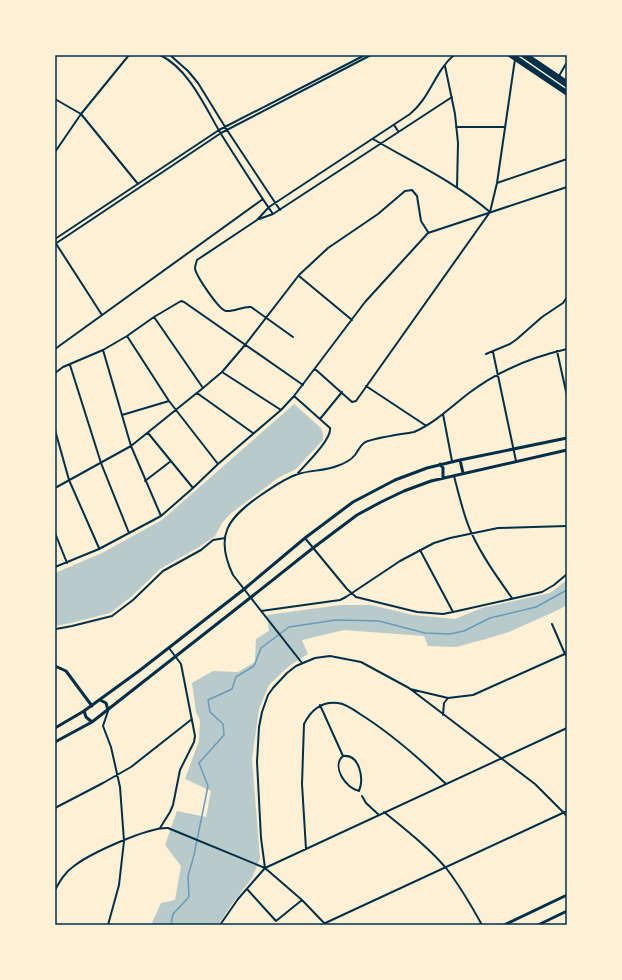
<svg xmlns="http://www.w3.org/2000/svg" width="622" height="980" viewBox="0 0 622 980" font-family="'PT Sans',sans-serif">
<rect width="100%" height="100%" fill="#fdf0d5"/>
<path fill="#b9caca" d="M294 404 321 428 323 433V440L296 469 278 478 230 514 222 523 215 536 199 547 160 569 131 597 110 613 71 623 55 626V573L102 553 162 520Z
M567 580V605L558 610 509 632 486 639 456 647 428 646 424 636 344 630 302 640 308 654 289 666 269 685 259 709 252 759 260 859 252 878 232 904 218 925H151L161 903 175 900 181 866 165 845 177 811 206 817 211 791 185 779 199 741 200 720 196 712 192 683 213 671 238 672 255 662 256 639 269 631 267 615 340 605H371L413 615 455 619 482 608 550 593Z"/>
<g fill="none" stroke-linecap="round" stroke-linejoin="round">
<path stroke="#669bbc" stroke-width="1.5" d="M171 925 173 914 189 897 188 876 194 855 208 786 199 763 224 735 223 724 210 712 208 700 232 689 236 677 254 666 261 648 289 627 336 620 379 621 425 633 449 634 464 631 490 618 536 607 567 590"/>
<path stroke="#003049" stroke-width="2" d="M160 55C189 69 205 107 221 134 238 161 255 188 273 214
M170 55 188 71 198 83 227 130 280 210
M445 66 455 114 458 143 457 188
M559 76 567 62
M55 99 81 114 138 184
M394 125 398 131
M456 127H505
M373 139C412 162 455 182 490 212
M55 152 81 114 129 55
M497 183 567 159
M259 219 273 214 452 97
M55 239 219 130 365 55
M55 242 102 315
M55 244 221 133 371 55
M299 276 352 320
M154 317 203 388
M127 336 169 401 218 464
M293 337 251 307C243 306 234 312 226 311 219 310 197 277 195 269 195 266 196 263 197 260L257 220 269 207 410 114C430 98 435 71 454 55
M55 349 263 199
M103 350 131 446 161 516
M557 351 567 396
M493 352 516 461
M486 354 510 344 517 339 542 317 563 303 567 297
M70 365 101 463 129 533
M315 369 352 402 356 401 490 212 497 183 515 59
M222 372 281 410
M55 373 63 367 103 350 127 336 154 317 181 301 184 302 303 385
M366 386 425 425
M197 393 253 433
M294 396 330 428C332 439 306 464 298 473
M443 414 452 461
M122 415 169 401
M320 419 342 392
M55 430 69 480 99 548
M148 433 193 488
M454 476C459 495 463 514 471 532 482 556 497 577 512 598
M145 481 171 461
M55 488 131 446 203 388 222 372 245 345 299 275 328 248 378 214 405 191 412 190 417 196 421 221 428 232
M55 533 67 563
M305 538 347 589 356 597 417 612 443 614 453 612 542 592 554 585 567 574
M420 550 453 612
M55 567 99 549 161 516 193 488 218 464 281 410 294 396 365 302 428 233 567 187
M261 611 340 600 346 597 400 561 434 543 450 538 498 528 567 526
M552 624 565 654 567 656
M56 629 72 626 112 616 133 600 163 571 201 550 213 540 225 538
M302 663 233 575C214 535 228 518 261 495 273 487 285 478 298 474 311 470 325 471 337 466 343 464 351 460 355 455 358 451 360 446 364 443 371 438 404 434 414 432 435 423 452 406 469 393 498 371 532 357 567 349
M410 689 448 698 473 695 567 653
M320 705 343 756
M108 711 103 726 111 747 120 787 124 841 119 885 108 925
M443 715 444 703 448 698
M343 756C360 754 364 779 359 791 346 789 331 766 343 756Z
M362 796 366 803 379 815
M55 808 103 783 131 767 192 719
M384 812C406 830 428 847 446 868 460 886 471 905 482 925
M160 828 170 812 173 805 180 770 194 742 195 736 181 664 169 648
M306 849 302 784 304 724C311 710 321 701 338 703 346 704 353 709 360 714 392 734 419 758 446 784
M265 868 261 838 257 762 259 727 262 712 268 695 273 688 287 673 296 666 315 658 330 656 361 662 409 688 535 784 564 813 567 817
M247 889 276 921 302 900
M55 890C60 881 65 872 74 866 91 853 148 827 168 828L265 868 302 900 326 925
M220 925 238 899 265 868 567 728
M321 925 567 811"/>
<path stroke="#003049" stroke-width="3" d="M460 460 463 473
M440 464 443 468V478
M55 666 66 671 92 706
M100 700 106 703 108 710
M84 711 86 717 92 722
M55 728 84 711 139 671 243 590 305 538 353 502 395 480 427 468 460 460 567 438
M55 742 92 722 250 598 313 548 357 515 381 502 404 491 431 481 567 450
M504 925 567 895
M538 925 567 911"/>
<path stroke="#003049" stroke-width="3.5" d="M509 55 567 94
M527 55 567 82"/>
<path stroke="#003049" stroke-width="3.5" d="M513 55 567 92
M522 55 567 86"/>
</g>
<rect width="622" height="980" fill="none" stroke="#fdf0d5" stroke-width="112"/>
<rect x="56" y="56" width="510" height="868" fill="none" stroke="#003049" stroke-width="1.5"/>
</svg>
